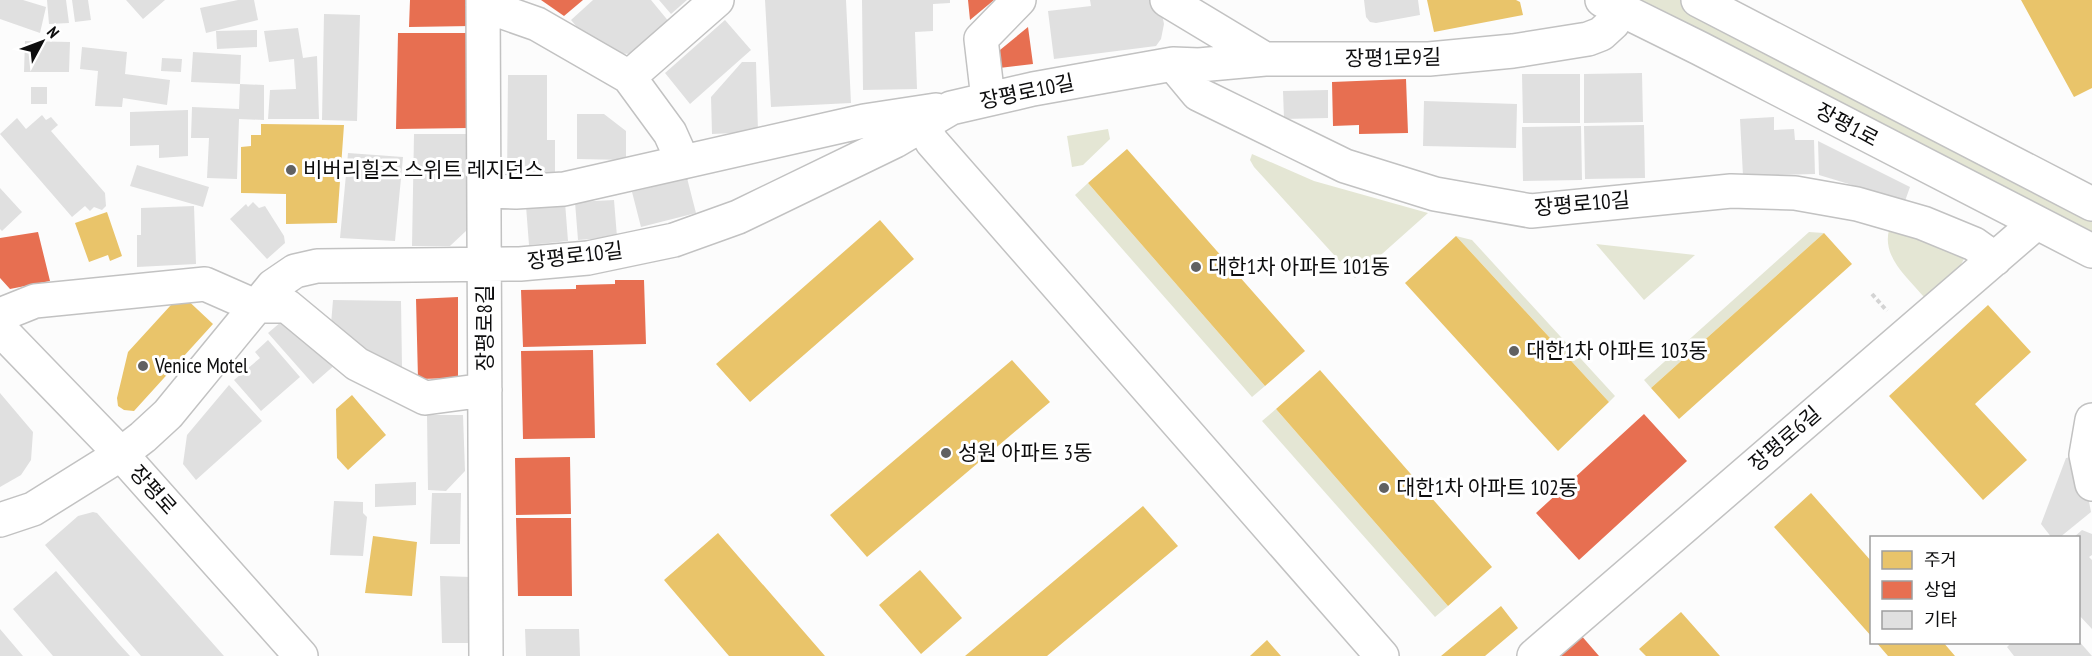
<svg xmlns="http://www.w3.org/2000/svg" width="2092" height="656" viewBox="0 0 2092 656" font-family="'PT Sans Narrow','Noto Sans KR',sans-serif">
<rect width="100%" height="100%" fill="#fcfcfc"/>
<path fill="#e4e6d4" d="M1637 0H1684L2092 211V233Z
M1108 129 1110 139 1083 165 1072 167 1067 136Z
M1252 154 1314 181 1428 213 1355 278 1254 167 1250 160Z
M1088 183 1265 386 1252 397 1075 195Z
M1889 230 1955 252 1964 259 1959 268 1924 297C1907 277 1882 257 1889 230Z
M1809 232 1824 233 1651 388 1644 380Z
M1456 236 1472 240 1615 396 1609 402Z
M1596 244 1695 255 1644 300Z
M1276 409 1448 606 1435 617 1262 421Z"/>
<path fill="#e9c46a" d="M1427 0H1516L1520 2 1523 15 1434 32Z
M2021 0H2092V88L2074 97Z
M261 124 344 125 337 223 286 224V194L241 193V147L251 146V135H261Z
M1127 149 1305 351 1265 386 1088 183Z
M107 212 122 256 110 261 108 255 89 262 75 223Z
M880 220 914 259 750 402 716 364Z
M1824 233 1852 264 1679 419 1651 388Z
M1456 236 1609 402 1558 451 1405 283Z
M181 294 213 324 134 411 124 410 118 406 117 398 128 352Z
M1988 305 2031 352 1975 404 2027 460 1983 500 1889 396Z
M1012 360 1050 402 867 557 830 515Z
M1320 370 1492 567 1448 606 1276 409Z
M352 395 386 435 348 470 337 458 336 409Z
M1811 493 1872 562V637L1774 527Z
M1143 506 1178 546 1047 656H965Z
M718 533 825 656H729L664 580Z
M373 536 417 542 412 596 365 593Z
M920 570 962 618 921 654 879 605Z
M1501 606 1518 628 1485 656H1441Z
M1681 612 1720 656H1646L1639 649Z
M1267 640 1281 656H1250Z
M1876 642H1943L1955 656H1888Z"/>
<path fill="#e76f51" d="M410 0H471V26L409 27Z
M541 0H583L564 16Z
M968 0H994L970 20Z
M1028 27 1033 64 991 69 989 59Z
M398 33H470L469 128 396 129Z
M1406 79 1408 133 1359 134V125L1333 126 1332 82Z
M38 232 50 281 10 289 0 278V238Z
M615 280H644L646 344 523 347 521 290 576 289V285L615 284Z
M458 297V378L418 379 416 299Z
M593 350 595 438 523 439 521 351Z
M1644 414 1687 461 1579 560 1536 513Z
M570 457 571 514 516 515 515 458Z
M516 518H571L572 596H518Z
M1580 634 1599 656H1555Z"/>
<path fill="#e0e0e0" d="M0 0H23L46 7 40 33 0 19Z
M47 0H66L69 23 49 24Z
M72 0H88L91 20 75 22Z
M126 0H165L143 19Z
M238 0H254L258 20 206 33 200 8Z
M593 0H651L670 23 636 54 599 53 571 20Z
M659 0H687L671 14Z
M765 0H846L851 103 771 107Z
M862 0H950V3L933 4V31L915 32 917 89 863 90Z
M1090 0H1152L1162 14 1164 24 1161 39 1156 46 1054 59 1048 11 1091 6Z
M1364 0H1418L1420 15 1376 23 1370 22 1366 17Z
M324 14 360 15 357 121 322 120Z
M725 20 751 50 690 104 665 73Z
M298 28 303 58 317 56 319 119H268L270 90 296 89 294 59 269 62 264 31Z
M257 30V47L217 49 216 31Z
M25 41 70 42 69 72H24Z
M82 47 127 52 125 74 170 80 167 105 123 98 122 107 95 106 98 71 80 69Z
M193 52 241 55 240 84 191 82Z
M162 58 182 59 181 72 161 71Z
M742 62H756L758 132 712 134 711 97Z
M1642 73 1643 122 1584 123V74Z
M1522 74H1580V123H1523Z
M508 75H547V140H555V178H507Z
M240 84 264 85V120L239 119 237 179 207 178 209 138H191L192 107 239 109Z
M31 87H47V104H31Z
M1328 90V118L1284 119 1283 91Z
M1424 101 1517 104 1516 148 1423 146Z
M188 110V156L159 158V145L130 146V112Z
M577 114H604L626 131V160L577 159Z
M42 115 46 120 51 117 58 125 51 131 105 193 106 206 102 210 94 207 90 211 85 206 72 217 0 134 17 118 26 129Z
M1774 117V130L1794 129 1795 140H1814L1815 174 1743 176 1740 119Z
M1644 125 1645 178 1585 179 1584 126Z
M1581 126 1582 180 1523 181 1522 127Z
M414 134H467V230L450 246H412Z
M1818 141 1910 187 1905 201 1819 175Z
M348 153 403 157 395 241 340 238Z
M137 165 209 187 203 207 130 186Z
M687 178 696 213 641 227 632 192Z
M0 188 22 212 2 231 0 229Z
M614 200 617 237 578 240 575 202Z
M253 202 259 208 265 206 284 236 285 243 267 259 230 219 246 204 248 207Z
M565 202 568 241 529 245 526 206Z
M194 206 196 264 137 267V235H141V208Z
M333 300 401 301 402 367 376 364 331 324Z
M281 322 303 326 336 364 313 384 268 333Z
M268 340 300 377 261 411 234 380 260 358 255 352Z
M229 385 262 421 196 480 183 464 187 435Z
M0 393 33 432 31 460 21 475 0 487Z
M427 415H463L465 471 446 491 428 490Z
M2080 455 2091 512 2059 538H2052L2041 524 2066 458Z
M416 482V505L375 507V484Z
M432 493H461L460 544H430Z
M334 501 363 502V513L367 517 363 556 330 555Z
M93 512 97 513 224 656H141L45 545 78 516Z
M2082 530 2092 534V555L2089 557 2092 560V629L2078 614V538H2073Z
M56 571 118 643 130 656H53L13 609Z
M440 576 471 577 472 643H442Z
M0 629 23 656H0Z
M525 629H579L580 656H526Z
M2078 640 2092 656H2014L2007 647 2012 642H2078Z"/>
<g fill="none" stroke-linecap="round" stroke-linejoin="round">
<defs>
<path id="minor" d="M483 0 486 656
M1167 0 1265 59H1429L1513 51 1588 39 1601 34 1613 23 1621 10
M1602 0 1699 48 2092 251
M1698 0 2092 204
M483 5 537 24 629 77 670 133 683 162
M1173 64 1199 65 1265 59
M629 77 717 0
M988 99 981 39 1019 0
M923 126 932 142 1382 656
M484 191 516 192 564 189 864 121 936 110
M0 315 35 301 205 284 255 306H287L357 364 425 398 485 390
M0 329 121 454 301 656
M2092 420 2086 455 2092 484
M0 520 33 509 121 454 143 437 168 414 273 286 295 271 317 266 520 264 588 258 674 240 738 217 895 141 951 108 1033 89 1173 64 1198 94 1345 166 1435 194 1531 211 1731 191 1795 193 1857 204 1923 223 1974 244 1995 259
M1534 656 2036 223"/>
</defs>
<use href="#minor" stroke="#c2c2c2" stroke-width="36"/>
<path stroke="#d4d4d4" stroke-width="4" stroke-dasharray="4.5 3" stroke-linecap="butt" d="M1872 294 1887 311"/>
<use href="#minor" stroke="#fff" stroke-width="33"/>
</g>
<g fill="#616161" stroke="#fff" stroke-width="2">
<circle cx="291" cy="170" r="6"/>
<circle cx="1196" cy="267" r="6"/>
<circle cx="1514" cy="351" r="6"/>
<circle cx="143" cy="366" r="6"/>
<circle cx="946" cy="453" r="6"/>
<circle cx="1384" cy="488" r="6"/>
</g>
<g text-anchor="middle" stroke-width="6" stroke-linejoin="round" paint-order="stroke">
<g font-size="21" fill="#0d0d0e" stroke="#fff">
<text transform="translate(1393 58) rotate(-1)" y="7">장평1로9길</text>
<text transform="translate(1027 92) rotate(-12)" y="7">장평로10길</text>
<text transform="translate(1847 125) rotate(28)" y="7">장평1로</text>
<text transform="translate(1582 204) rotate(-5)" y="7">장평로10길</text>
<text transform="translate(575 256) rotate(-7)" y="7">장평로10길</text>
<text transform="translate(485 328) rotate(-90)" y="7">장평로8길</text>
<text transform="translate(1785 439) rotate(-41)" y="7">장평로6길</text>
<text transform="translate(153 490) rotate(48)" y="7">장평로</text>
</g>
<g font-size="21" fill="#0d0d0e" stroke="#fff" text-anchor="start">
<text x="303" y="177">비버리힐즈 스위트 레지던스</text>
<text x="1208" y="274">대한1차 아파트 101동</text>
<text x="1526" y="358">대한1차 아파트 103동</text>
<text x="155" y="373">Venice Motel</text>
<text x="958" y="460">성원 아파트 3동</text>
<text x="1396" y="495">대한1차 아파트 102동</text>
</g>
</g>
<rect x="1870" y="536" width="210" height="108" fill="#ffffff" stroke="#9e9e9f" stroke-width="1.5"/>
<rect x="1882" y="551" width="30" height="18" fill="#e9c46a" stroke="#9e9e9f" stroke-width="1.5"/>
<text x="1924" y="566" font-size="18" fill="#0d0d0e">주거</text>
<rect x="1882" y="581" width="30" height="18" fill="#e76f51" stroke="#9e9e9f" stroke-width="1.5"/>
<text x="1924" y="596" font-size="18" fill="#0d0d0e">상업</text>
<rect x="1882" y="611" width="30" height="18" fill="#e0e0e0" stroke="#9e9e9f" stroke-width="1.5"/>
<text x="1924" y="626" font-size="18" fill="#0d0d0e">기타</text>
<g transform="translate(42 42) rotate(49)" stroke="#ffffff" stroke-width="4.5" paint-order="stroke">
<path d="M0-4.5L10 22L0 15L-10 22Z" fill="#0d0d0e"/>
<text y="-9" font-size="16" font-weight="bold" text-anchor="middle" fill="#0d0d0e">N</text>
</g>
</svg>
